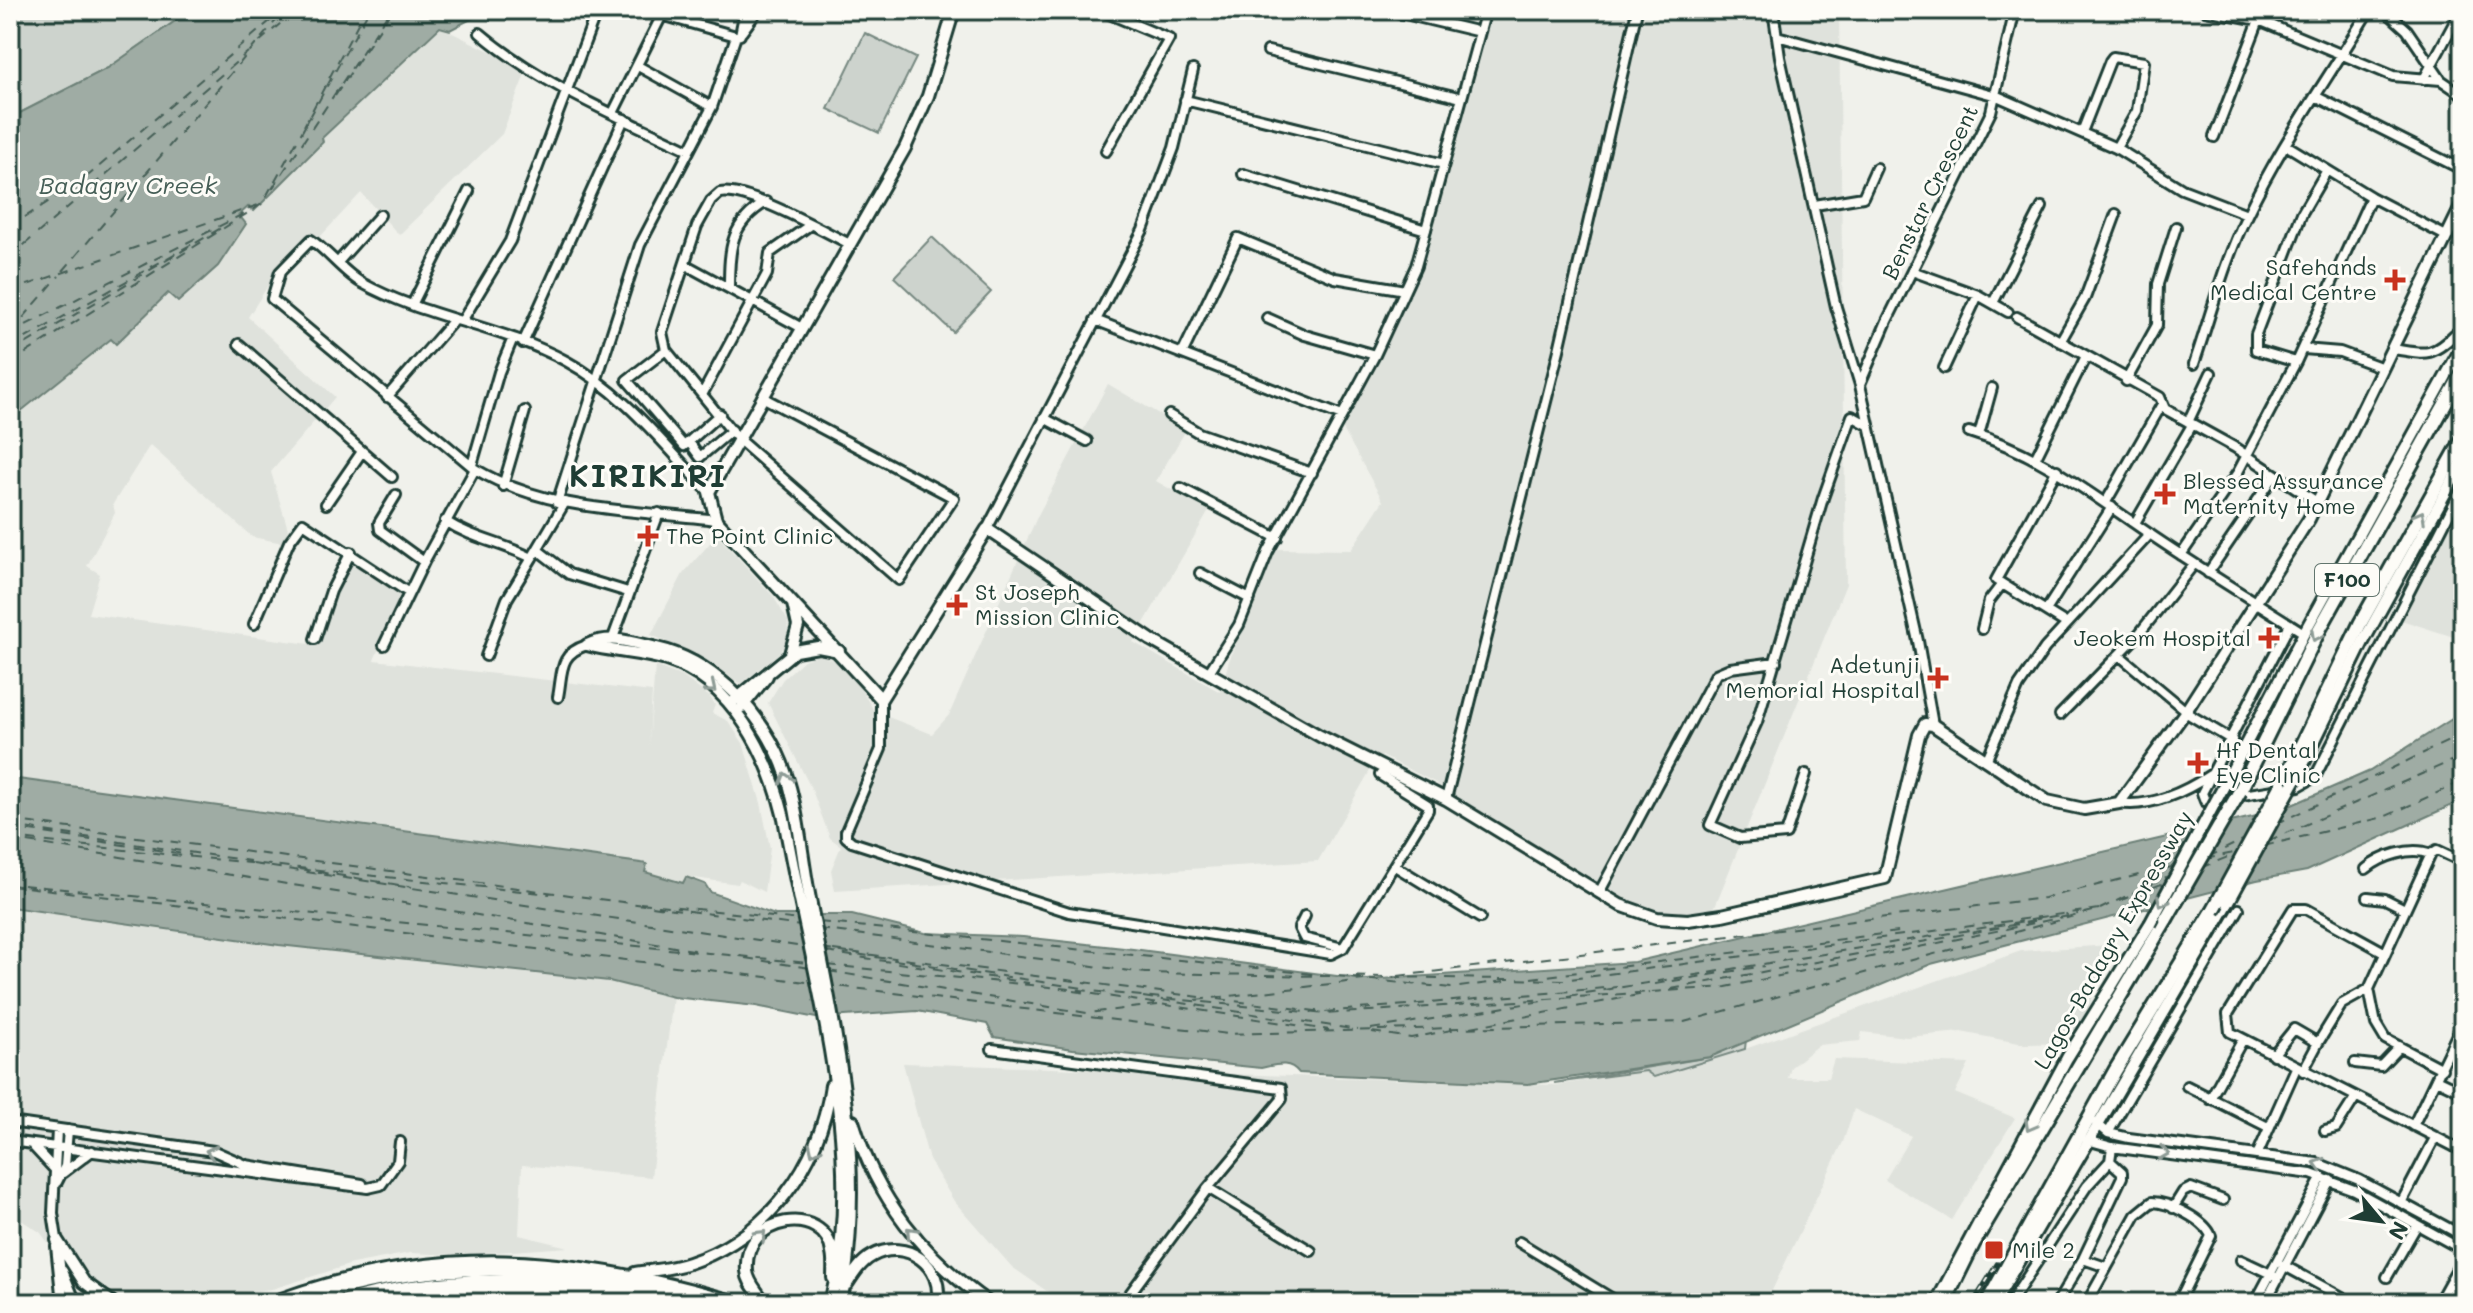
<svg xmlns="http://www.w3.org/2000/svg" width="2473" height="1313" viewBox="0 0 2473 1313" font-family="Mali,sans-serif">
<rect width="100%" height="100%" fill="#f0f1eb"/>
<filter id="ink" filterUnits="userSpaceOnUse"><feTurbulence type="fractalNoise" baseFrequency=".0125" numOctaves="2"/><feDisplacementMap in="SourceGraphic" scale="16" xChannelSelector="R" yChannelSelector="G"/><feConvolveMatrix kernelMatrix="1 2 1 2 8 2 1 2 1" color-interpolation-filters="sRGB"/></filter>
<g filter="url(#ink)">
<path fill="#dfe2dc" d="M1493 10H1839L1846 584 1713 911 1685 915 1657 912 1590 885 1434 782 1382 756 1371 769 1318 861 835 891 831 870 841 846 830 838 812 790 768 703 783 679 804 660 819 654 846 666 875 712 932 734 949 715 1038 515 1108 384 1186 430 1156 481 1209 511 1133 642 1220 692 1229 661 1275 549 1351 550 1383 501 1339 422 1412 274 1435 214Z
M440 27 527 69 502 134 399 235 361 193 319 238 308 236 278 270 248 317 335 397 271 472 288 529 283 543 252 537 150 445 113 504 115 513 87 566 100 574 88 614 317 645 328 594 352 558 403 593 374 660 652 692 649 745 655 666 683 677 710 697 715 705 712 713 728 721 743 743 761 803 770 848 764 892 740 880 738 884 687 877 683 884 645 871 647 865 641 863 10 778V420L111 338 116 344 169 293 178 301 218 266 246 224 239 216 250 205 255 210 322 143V139Z
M2463 504V640L2398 619Z
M717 535 773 596 788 621 787 641 780 652 741 684 701 657 651 635 683 574Z
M10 907 279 945 609 981 673 997 651 1177 522 1165 519 1235 568 1247 457 1255 410 1253 352 1264 272 1289 218 1296 201 1303H104L87 1293 40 1232 10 1213 16 1139 10 1138Z
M2110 945 2076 1043 2024 1044 1961 1032 1907 1037 1862 1032 1860 1041 1818 1045 1791 1067 1788 1078H1828L1834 1059 1969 1064 1955 1093 2015 1118 1952 1220 1885 1180 1911 1136 1854 1109 1843 1142 1766 1303H1064L1012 1267 954 1201 929 1160 903 1063 1557 1085 1646 1071 1654 1077 1745 1049 2021 951Z"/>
<path fill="#cdd3cd" stroke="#768880" stroke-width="2" d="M10 10H191L108 68 10 118Z
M865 33 916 58 879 133 828 109Z
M932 237 991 292 953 332 894 277Z
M1746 1039 1745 1049 1654 1077 1646 1071 1554 1083 1710 1057Z"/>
<path fill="#9faca4" stroke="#6c8077" stroke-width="2" d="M191 10H488L450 30 440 27 322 138 323 142 254 211 249 206 239 215 246 224 218 266 178 302 168 293 116 344 111 339 10 420V118L108 68Z
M2463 712V800L2307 871 2257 880 1931 964 1710 1057 1528 1084 1317 1074 1299 1073C1289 1060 1276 1065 1261 1068L1073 1049 994 1037 987 1024 917 1011 816 1018 756 1006 673 997 609 981 279 945 10 907V778L641 863 647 864 645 872 683 883 686 877 705 884 710 892 775 915H852L925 933 1023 937 1133 949 1367 980 1634 962 2278 811 2370 771Z"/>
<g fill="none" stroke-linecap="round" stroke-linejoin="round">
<path stroke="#455e56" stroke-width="2" stroke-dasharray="10 8" stroke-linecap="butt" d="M259 42 296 10
M335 96 392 10
M304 126 365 10
M272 189 390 10
M10 227 89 175 283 10
M10 257 248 52
M63 271 285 10
M10 291 258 205
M11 332 59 276
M10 333 251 210
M10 347 192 244
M10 353 226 225
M10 363 262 204 369 10
M10 820 801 926
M2276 824 2463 734
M10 826 250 861
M10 828 191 855
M10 838 550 894
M10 839 699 951
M2268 841 2463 756
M2264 846 2384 817 2463 781
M2208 857 2245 839
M2205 859 2238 852
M253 864 804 947
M2201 868 2240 852
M300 869 412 887
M10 885 815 983
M23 885 809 963
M2119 901 2169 881
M640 903 801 920
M2100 909 2170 875
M819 922 1322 975
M819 929 1145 973 1563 980 2100 909 1684 1022 1228 1034 829 985
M822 949 1089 989
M833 950 1207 998
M826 952 1029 983
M745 958 810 968
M827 965 1325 1014 1726 987 2078 914
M828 971 1087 1013 1158 1005
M1398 976 2044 898 2176 866
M1352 978 1451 988 1513 980
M1531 978 1906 931
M1655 984 1764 966
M1671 989 2034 921
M1074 991 1329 1030
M1568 996 2067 914
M1143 997 1358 1030
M1218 999 1324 1012 1617 987
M1196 1000 1364 980
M1471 1027 1649 993
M1371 1029 1542 1001
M1372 1032 1411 1038 1456 1029"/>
<defs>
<path id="minor" d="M644 10 736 36
M1100 10 1169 39 1106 151
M1388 10 1480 32
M1773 10 1780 57 1836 307 1860 385 1918 641 1933 725
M2205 10 2259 20 2393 76 2441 80 2463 95
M2385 10 2407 30 2441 80
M742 32 758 10
M480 33C541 85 618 116 689 150
M1777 36 1997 96 2116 148 2182 189 2247 214
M1268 51 1462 98
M638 66 712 107
M2424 79 2461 10
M2317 97 2463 170
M1185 100 1444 164
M613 113 662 15
M2082 132 2110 61 2113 57 2144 62 2137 111 2116 148
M2214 137 2259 20
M2286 145 2371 197 2446 236
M2327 170 2302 213 2256 334V350L2296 362 2371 197
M1243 174 1426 230
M1815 205 1863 197 1876 168
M339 261 380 215
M686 265 800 327
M1912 271 1978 295 2008 312
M729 287C729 247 731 223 766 202
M413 303 469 191
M1993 303 2042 207
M2017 317 2160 397 2165 409 2234 447 2317 502
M1267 318 1305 335 1375 355
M1095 320 1342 416
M462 321 510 241 597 10
M2060 342 2085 298 2116 214
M523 343 624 119
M239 344 392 477
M2304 349 2340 352 2383 368
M2393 349C2425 354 2431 358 2455 334
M666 350 627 380 684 446 720 414
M1183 352 1238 238 1335 278 1405 290
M2194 364C2211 314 2224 262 2247 215 2281 143 2329 78 2369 10
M1944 368 1978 295
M2126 381 2157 325 2158 284 2176 227
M1860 384 1887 321 1991 112 2015 10
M703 393 767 274 770 253 810 225
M387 397 454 320
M762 397 954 498 899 580 738 439 666 350 662 332 697 226 711 201 720 193C746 187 823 231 850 244
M1169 415 1199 433 1312 473
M1044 418 1087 441
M2188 422 2211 373
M1969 432C2042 454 2092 495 2154 537 2203 570 2254 601 2304 633
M1979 435 1992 388
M689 442 700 457 732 430
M2036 457 2085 358
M472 465 499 372 513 338
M2057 470 1996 580 2067 624
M503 486 525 411
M1181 488 1277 538
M709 492C664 445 624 392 566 361 502 326 425 318 362 283 344 273 329 252 311 240L280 272 272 299 475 469C548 512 633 510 716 520
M396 495 379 523 380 530 424 562
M2106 502 2161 406
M557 503 640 245 712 107 736 36 740 35 745 10
M326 504 361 453
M445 521C473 539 503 543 532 558L564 504
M2135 523 2192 425
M987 529 1143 230 1174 148 1193 70
M539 551 569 574 628 592
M2181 555 2238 472 2296 362
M1200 573 1250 599
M2208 573 2274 476
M2047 609 2112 507
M254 624 289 542 303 523 409 593
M2290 624 2202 793 2205 801 2299 786 2315 777 2463 486
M1982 629 1989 601 2002 584
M613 638 659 513
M315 639 331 591 351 552
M384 645 424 562 475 469
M2119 655 2186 711
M486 656 507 599 532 558
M1209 672 1239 625 1268 552 1375 355 1416 266 1486 10
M558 697C563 672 558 654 587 645
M881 699V749L846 831V837L852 842 1069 912 1331 954 1343 948
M2185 712 2232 740
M2060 715 2139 634 2194 564
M1986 761 2019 686 2045 648 2150 534
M1806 774 1786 834 1740 838 1710 825 1757 722 1823 498 1852 416 1868 425
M1446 799 1559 350 1637 10
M2119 803C2150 808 2185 792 2210 775
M1395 866 1480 918
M2366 869C2381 856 2411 846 2431 854
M1599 893 1716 674 1730 668 1776 662
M2368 897 2385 899 2405 909
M1305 916 1299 928 1304 938 1343 948 1428 810V805L1380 775
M2384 952 2306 909H2293L2228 1014 2230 1032 2463 1151
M992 1049 1281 1088 1282 1099 1208 1188 1123 1303
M2273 1055 2294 1029 2318 1043 2342 1004 2369 989
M2355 1063 2381 1066 2399 1047
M2442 1069 2385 1039 2376 1024 2369 989 2431 854 2437 850 2463 862
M2303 1071 2318 1043
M2436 1079 2463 1092
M2187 1086 2268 1127
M2210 1099 2243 1039
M10 1122 214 1151 246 1165 362 1184
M2096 1123 2108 1133 2129 1138 2317 1163 2359 1180 2463 1236
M2413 1126 2463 1022
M57 1129 53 1213 58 1245
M2325 1131 2336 1128 2355 1098
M2108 1133 2239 909
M2087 1140 2112 1147 2311 1174 2354 1190 2463 1250
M10 1141 368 1188 381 1185 398 1161 400 1142
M31 1144 56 1171
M2258 1153 2296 1068
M63 1173 92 1151
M57 1182 65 1166 68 1130
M1208 1188 1311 1251
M2401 1203 2435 1138
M2173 1208 2183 1192 2191 1188 2223 1200
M2455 1232 2463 1212
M1519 1242 1619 1303
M2083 1259 2106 1267
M2241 1260 2273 1275
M2283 1265 2353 1303
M63 1271 76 1303
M2387 1277 2417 1225
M2010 1303 2087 1186 2110 1161
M2057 1303 2083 1259 2122 1177V1172L2110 1161 2112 1147
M2087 1303 2136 1215 2152 1202C2169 1202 2205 1220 2211 1236L2178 1303
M2255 1303 2322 1177
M2265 1303 2330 1180
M2438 1303 2463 1258"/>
<path id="major" d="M954 10 928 96 905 148 709 492 716 520 881 699 987 529 1151 640 1320 736 1446 799 1620 905 1657 918 1688 920 1722 915 1885 878 1919 735 1925 724 1933 725 2047 801 2084 809 2119 803 2186 711 2309 519 2463 203
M587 645C611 634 631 642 657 648 710 660 753 704 777 752 798 795 800 848 809 894 835 1033 868 1162 841 1303
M587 645C613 652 641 652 666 660 733 681 769 756 784 818 810 973 870 1149 830 1303
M790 654 798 626 793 604
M734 701 795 651 818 647 839 651
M742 707 767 676
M2296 779 2363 642 2463 461
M2225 784 2304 633 2463 345
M853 1121C877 1199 923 1257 989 1303
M57 1240 84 1282 113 1303
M57 1246 63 1303
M635 1273C653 1270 672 1269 689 1263 768 1237 820 1165 831 1085
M847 1284C854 1273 861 1262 872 1256 906 1237 945 1266 937 1303
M270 1303C435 1241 574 1254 739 1303
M374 1303C457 1287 544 1285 626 1303
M764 1303C759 1292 748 1284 747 1271 742 1214 826 1204 832 1253 834 1261 833 1270 833 1278
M1936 1303 2067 1058 2150 924
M1994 1303 2228 903"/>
<path id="highway" d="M2282 785 2360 624 2463 439
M2240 791 2319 630 2463 372
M292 1303C442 1251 568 1265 718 1303
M338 1303C448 1271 560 1276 670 1303
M1944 1303 1973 1244 2166 919
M1987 1303 2115 1071 2213 911"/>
</defs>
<use href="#minor" stroke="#1f3d34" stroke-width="14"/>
<use href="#major" stroke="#1f3d34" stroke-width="16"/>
<use href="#highway" stroke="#1f3d34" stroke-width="18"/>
<use href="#minor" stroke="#fdfcf7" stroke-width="8"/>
<use href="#major" stroke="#fdfcf7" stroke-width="10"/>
<use href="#highway" stroke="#fdfcf7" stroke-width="12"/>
<defs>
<path id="rail" d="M1973 1303 1997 1264"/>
</defs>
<use href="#rail" stroke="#1f3d34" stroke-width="5"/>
<use href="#rail" stroke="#fdfcf7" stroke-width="2" stroke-dasharray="6" stroke-linecap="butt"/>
<defs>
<path id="major-bridge" d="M2228 903 2296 779
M2150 924 2225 784"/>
<path id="highway-bridge" d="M2213 911 2282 785
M2166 919 2240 791"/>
</defs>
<use href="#major-bridge" stroke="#1f3d34" stroke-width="16" stroke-linecap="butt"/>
<use href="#highway-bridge" stroke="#1f3d34" stroke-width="18" stroke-linecap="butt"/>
<use href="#major-bridge" stroke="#fdfcf7" stroke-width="10"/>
<use href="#highway-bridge" stroke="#fdfcf7" stroke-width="12"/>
</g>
<defs><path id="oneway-chevron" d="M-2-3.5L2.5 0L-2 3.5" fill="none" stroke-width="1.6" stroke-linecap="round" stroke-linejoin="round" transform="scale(2)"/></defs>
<g stroke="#8e9c96">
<use href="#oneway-chevron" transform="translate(2420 516) rotate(-61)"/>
<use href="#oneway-chevron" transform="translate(2316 636) rotate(118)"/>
<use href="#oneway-chevron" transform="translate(711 688) rotate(40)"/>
<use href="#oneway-chevron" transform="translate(786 778) rotate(-107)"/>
<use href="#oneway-chevron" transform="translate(2162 902) rotate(118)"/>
<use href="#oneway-chevron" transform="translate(2030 1126) rotate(119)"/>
<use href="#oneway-chevron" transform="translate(814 1150) rotate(115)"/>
<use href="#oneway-chevron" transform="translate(211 1152) rotate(-166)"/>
<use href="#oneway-chevron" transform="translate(2164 1153) rotate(7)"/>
<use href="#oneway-chevron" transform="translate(2319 1164) rotate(-163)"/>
<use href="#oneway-chevron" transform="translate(911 1232) rotate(-133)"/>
<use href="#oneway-chevron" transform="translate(761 1235) rotate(-45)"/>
</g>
</g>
<g fill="#c8321e" stroke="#fdfcf7" stroke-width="3">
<path d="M2391 268h8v8h8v8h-8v8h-8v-8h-8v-8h8z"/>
<path d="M2161 482h8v8h8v8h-8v8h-8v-8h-8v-8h8z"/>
<path d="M644 524h8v8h8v8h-8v8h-8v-8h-8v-8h8z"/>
<path d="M953 593h8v8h8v8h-8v8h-8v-8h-8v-8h8z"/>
<path d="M2265 626h8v8h8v8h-8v8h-8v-8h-8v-8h8z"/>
<path d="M1934 666h8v8h8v8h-8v8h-8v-8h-8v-8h8z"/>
<path d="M2194 751h8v8h8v8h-8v8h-8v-8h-8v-8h8z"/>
<rect x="1984" y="1240" width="20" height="20" rx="4"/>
</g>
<g text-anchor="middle" stroke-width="6" stroke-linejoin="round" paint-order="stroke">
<rect fill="#fdfcf7" stroke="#62766e" stroke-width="2" x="2315" y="564" width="64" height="32" rx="6"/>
<g font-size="20" font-weight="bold" fill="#1f3d34">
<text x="2347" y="587">F100</text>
</g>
<g font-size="22" fill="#1f3d34" stroke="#fdfcf7">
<text transform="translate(1930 192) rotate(-64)" y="8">Benstar Crescent</text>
<text transform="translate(2113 940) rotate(-60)" y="8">Lagos-Badagry Expressway</text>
</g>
<g font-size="22" fill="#1f3d34" stroke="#fdfcf7" text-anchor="start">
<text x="2377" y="275" text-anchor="end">Safehands<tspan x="2377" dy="25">Medical Centre</tspan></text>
<text x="2183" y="489">Blessed Assurance<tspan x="2183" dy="25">Maternity Home</tspan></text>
<text x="666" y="544">The Point Clinic</text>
<text x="975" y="600">St Joseph<tspan x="975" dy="25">Mission Clinic</tspan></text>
<text x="2251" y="646" text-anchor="end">Jeokem Hospital</text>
<text x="1920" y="673" text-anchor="end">Adetunji<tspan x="1920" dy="25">Memorial Hospital</tspan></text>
<text x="2216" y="758">Hf Dental<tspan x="2216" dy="25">Eye Clinic</tspan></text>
<text x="2012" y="1258">Mile 2</text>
</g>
<g font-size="24" font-style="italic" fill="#455e56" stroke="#fdfcf7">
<text x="128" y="194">Badagry Creek</text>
</g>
<g font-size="30" font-weight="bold" letter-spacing="2" fill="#1f3d34" stroke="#fdfcf7">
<text x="648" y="487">KIRIKIRI</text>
</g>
</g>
<rect width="2473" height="1313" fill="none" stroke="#fdfcf7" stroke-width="40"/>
<rect x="20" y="20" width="2433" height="1273" fill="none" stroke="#1f3d34" stroke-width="3" filter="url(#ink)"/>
<g transform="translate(2381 1221) rotate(119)" stroke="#fdfcf7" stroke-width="6" paint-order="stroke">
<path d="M0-6L14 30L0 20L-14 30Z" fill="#1f3d34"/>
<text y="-12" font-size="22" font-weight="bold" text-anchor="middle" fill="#1f3d34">N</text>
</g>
</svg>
